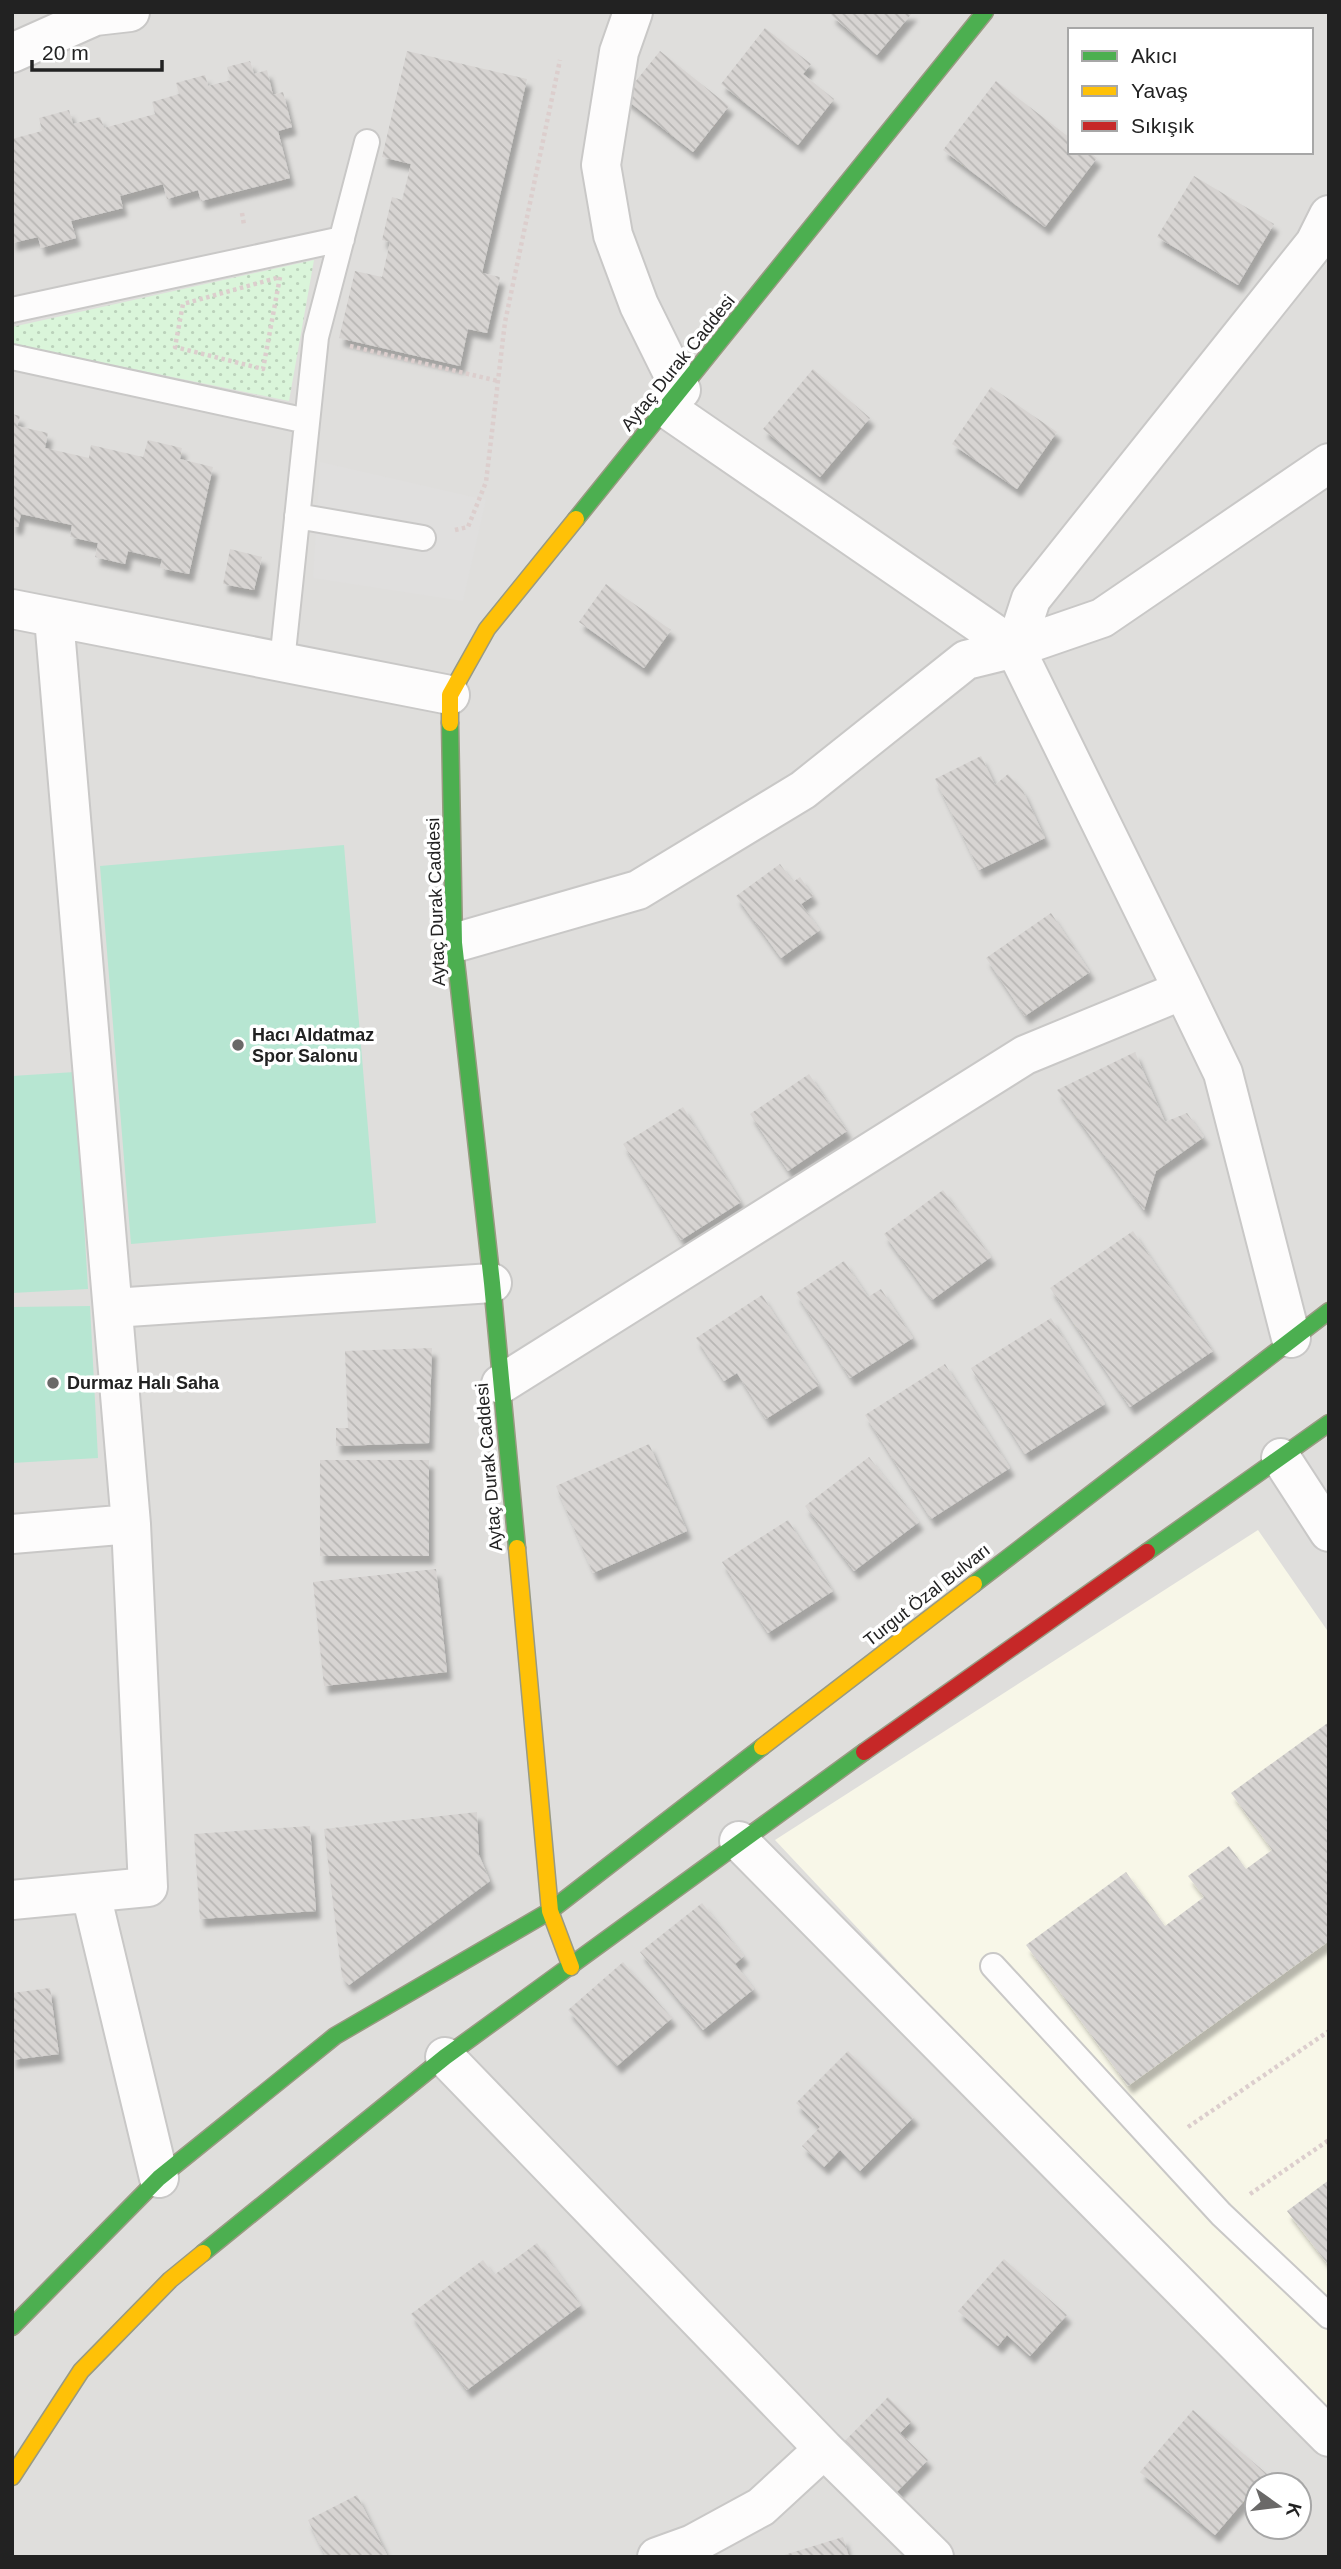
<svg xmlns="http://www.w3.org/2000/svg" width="1341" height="2569" viewBox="0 0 1341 2569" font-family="Arial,sans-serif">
<defs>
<pattern id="park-dots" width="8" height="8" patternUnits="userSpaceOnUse" patternTransform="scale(1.75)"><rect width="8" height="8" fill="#daf5da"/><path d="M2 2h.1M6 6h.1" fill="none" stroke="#bbd2bb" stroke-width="1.8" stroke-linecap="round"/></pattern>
<pattern id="building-back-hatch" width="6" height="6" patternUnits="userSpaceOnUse" patternTransform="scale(1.75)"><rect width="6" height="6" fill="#d7d4d2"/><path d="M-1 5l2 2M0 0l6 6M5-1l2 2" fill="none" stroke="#b8b6b4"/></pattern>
<filter id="shadow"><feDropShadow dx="4.5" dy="8" stdDeviation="2" flood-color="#0004"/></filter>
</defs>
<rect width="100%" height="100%" fill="#f0eeeb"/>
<path fill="#dfdedc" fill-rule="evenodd" d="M12 12H1329V2557H12ZM1070 30H1311V152H1070ZM1257 2485H1299V2527H1257Z"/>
<path fill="#f8f7e8" d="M1258 1530 1329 1633V2431L775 1840Z"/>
<path fill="url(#park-dots)" d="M314 260 289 401 12 344V327Z"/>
<path fill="#b7e6d2" d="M344 845 376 1223 131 1244 100 866Z
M75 1072 88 1289 12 1293V1076Z
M90 1306 98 1458 12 1463V1307Z"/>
<path fill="#e0dfde" d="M320 462 486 500 463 601 313 578Z"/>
<path fill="url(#building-back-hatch)" filter="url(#shadow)" d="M833 12H913L877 55 831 15Z
M765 28 811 64 803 74 834 99 798 145 721 84Z
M407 51 527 79 482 273 500 277 487 333 468 329 460 366 339 338 355 271 382 277 390 242 382 240 392 197 402 200 411 164 382 157Z
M660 51 729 106 693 152 623 97Z
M250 61 254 74 267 70 273 95 283 92 292 127 278 131 290 178 201 201 198 190 167 199 163 184 120 196 123 208 71 221 76 238 41 248 38 237 12 243V139L42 131 39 118 69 110 73 124 100 117 104 128 155 114 152 102 179 94 176 83 205 75 208 86 231 80 227 67Z
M996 81 1070 138V152H1089L1097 158 1045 227 943 150Z
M1194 176 1274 224 1238 285 1157 237Z
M813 369 870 418 820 477 763 429Z
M991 387 1057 432 1017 489 952 444Z
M12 414 20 416 17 426 48 433 45 448 89 458 91 445 143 457 148 440 182 448 180 459 213 467 189 574 160 568 162 559 128 551 125 564 95 557 98 543 70 537 72 525 21 514 18 527 12 526Z
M230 549 262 557 254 590 223 584Z
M606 584 671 630 644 668 579 622Z
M981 756 995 785 1008 774 1023 791 1045 838 979 870 935 779Z
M780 864 793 882 800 877 813 896 801 904 820 930 781 958 736 896Z
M1051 913 1090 972 1025 1016 986 958Z
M1135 1052 1165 1122 1187 1113 1204 1137 1156 1171 1144 1210 1057 1090Z
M809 1074 847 1131 788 1171 750 1114Z
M683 1107 741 1202 681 1240 623 1144Z
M943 1190 991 1257 932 1300 884 1234Z
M1133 1231 1213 1351 1130 1407 1050 1288Z
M844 1261 868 1297 881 1289 913 1338 850 1378 796 1293Z
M762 1295 819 1385 766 1419 737 1373 724 1381 696 1338Z
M1051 1318 1105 1404 1025 1454 971 1368Z
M432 1348 429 1443 336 1446V1428H348L345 1351Z
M945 1364 1010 1468 931 1519 865 1415Z
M649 1444 687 1531 593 1573 556 1486Z
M869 1457 919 1522 854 1571 805 1506Z
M320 1460H429V1556H320Z
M788 1520 833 1591 768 1633 722 1562Z
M436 1569 447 1672 324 1686 313 1582Z
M1329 1722V1941L1128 2086 1026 1945 1126 1872 1165 1926 1204 1897 1188 1876 1229 1846 1246 1869 1272 1850 1231 1793Z
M477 1812 479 1855 490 1881 349 1985 342 1977 324 1829Z
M310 1826 316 1911 200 1919 194 1834Z
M702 1903 744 1956 735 1964 754 1989 703 2030 640 1952Z
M623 1962 672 2018 617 2066 568 2010Z
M50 1988 59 2054 12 2060V1993Z
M848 2051 914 2117 860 2171 840 2150 824 2167 802 2146 820 2127 796 2103Z
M1329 2180V2266L1287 2211Z
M537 2243 581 2305 467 2390 411 2314 483 2260 494 2275Z
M1004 2259 1067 2315 1030 2356 1007 2335 998 2346 958 2311Z
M888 2397 912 2421 900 2433 928 2460 886 2503 834 2452Z
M1193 2410 1267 2474 1215 2535 1140 2472Z
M357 2495 388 2557H326L308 2520Z
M843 2537 849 2557H781V2556Z"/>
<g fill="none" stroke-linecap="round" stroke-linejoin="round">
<defs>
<path id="lane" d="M12 310 342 239
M12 357 307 421
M297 516 423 538
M282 662 316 337 367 142
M993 1966 1221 2214 1329 2316"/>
<path id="street" d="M633 12 619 52 601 165 613 235 639 305 681 390
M12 53 95 16 130 12
M666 408 1015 648 1183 990
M12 609 450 695
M1015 648 1031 599 1315 243 1329 215
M454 943 638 890 803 790 966 660 1015 648 1102 618 1329 463
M113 1308 492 1283
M501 1384 1025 1055 1183 990 1223 1073 1291 1338
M1281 1458 1329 1532
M12 1534 131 1524
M739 1841 1329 2437
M91 1894 159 2178
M12 1900 148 1887 131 1524 54 618
M445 2057 824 2449 934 2557
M657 2557 693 2544 761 2507 824 2449"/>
<path id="fast" d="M576 519 985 12
M450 723 454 943 492 1283 517 1548
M1147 1552 1329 1423
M974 1584 1329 1311
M203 2253 445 2057 864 1752
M12 2327 159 2178 335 2036 550 1911 762 1747"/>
<path id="slow" d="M450 723V695L487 629 576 519
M517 1548 550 1911 571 1967
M762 1747 974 1584
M12 2477 81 2371 170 2280 203 2253"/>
<path id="jam" d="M864 1752 1147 1552"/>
</defs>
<use href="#lane" stroke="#c9c8c7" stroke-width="28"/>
<use href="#street" stroke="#c9c8c7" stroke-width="42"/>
<use href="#fast" stroke="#999a82" stroke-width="19"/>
<use href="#slow" stroke="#999a82" stroke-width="19"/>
<use href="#jam" stroke="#999a82" stroke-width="19"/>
<path stroke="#dccecd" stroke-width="4.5" stroke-dasharray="3.5 3.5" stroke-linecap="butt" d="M242 213 244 225
M280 277 263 369 175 347 183 304Z
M350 346 498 381
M455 530 468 527 486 482 505 322 560 60
M1188 2127 1329 2031
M1250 2194 1329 2140"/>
<use href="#lane" stroke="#fdfcfc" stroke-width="24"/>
<use href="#street" stroke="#fdfcfc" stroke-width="38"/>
<use href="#fast" stroke="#4caf50" stroke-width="16"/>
<use href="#slow" stroke="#ffc107" stroke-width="16"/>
<use href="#jam" stroke="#c62828" stroke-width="16"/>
</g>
<g fill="#6a6968" stroke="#fff" stroke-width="2.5">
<circle cx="238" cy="1045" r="7"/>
<circle cx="53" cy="1383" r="7"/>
</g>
<g text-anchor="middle" stroke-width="7" stroke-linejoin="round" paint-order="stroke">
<g font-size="18" fill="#222" stroke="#fff">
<text transform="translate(678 363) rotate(-51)" y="6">Aytaç Durak Caddesi</text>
<text transform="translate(436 902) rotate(-92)" y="6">Aytaç Durak Caddesi</text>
<text transform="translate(489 1467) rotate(-95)" y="6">Aytaç Durak Caddesi</text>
<text transform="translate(927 1595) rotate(-38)" y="6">Turgut Özal Bulvarı</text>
</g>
<g font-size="18" font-weight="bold" fill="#222" stroke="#fff" text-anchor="start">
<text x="252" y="1041">Hacı Aldatmaz<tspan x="252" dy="21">Spor Salonu</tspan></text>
<text x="67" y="1389">Durmaz Halı Saha</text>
</g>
</g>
<rect width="1341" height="2569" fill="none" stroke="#222222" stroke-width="28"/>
<rect x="1068" y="28" width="245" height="126" fill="#ffffff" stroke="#a7a7a7" stroke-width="2"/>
<rect x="1082" y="51" width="35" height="10" fill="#4caf50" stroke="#a7a7a7" stroke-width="2"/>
<text x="1131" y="63" font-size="21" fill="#222222">Akıcı</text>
<rect x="1082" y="86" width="35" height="10" fill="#ffc107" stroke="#a7a7a7" stroke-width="2"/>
<text x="1131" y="98" font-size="21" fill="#222222">Yavaş</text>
<rect x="1082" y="121" width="35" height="10" fill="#c62828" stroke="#a7a7a7" stroke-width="2"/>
<text x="1131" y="133" font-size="21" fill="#222222">Sıkışık</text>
<g transform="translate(1278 2506) rotate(104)"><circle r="33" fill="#ffffff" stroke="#a7a7a7" stroke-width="2"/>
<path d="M0-5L12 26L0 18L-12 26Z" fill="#6a6968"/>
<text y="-10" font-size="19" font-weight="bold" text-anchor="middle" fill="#222222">K</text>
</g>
<path d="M32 60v10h130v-10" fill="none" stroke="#222222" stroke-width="3.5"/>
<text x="42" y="60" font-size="21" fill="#222222" stroke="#ffffff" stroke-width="5" paint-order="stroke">20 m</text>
</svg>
